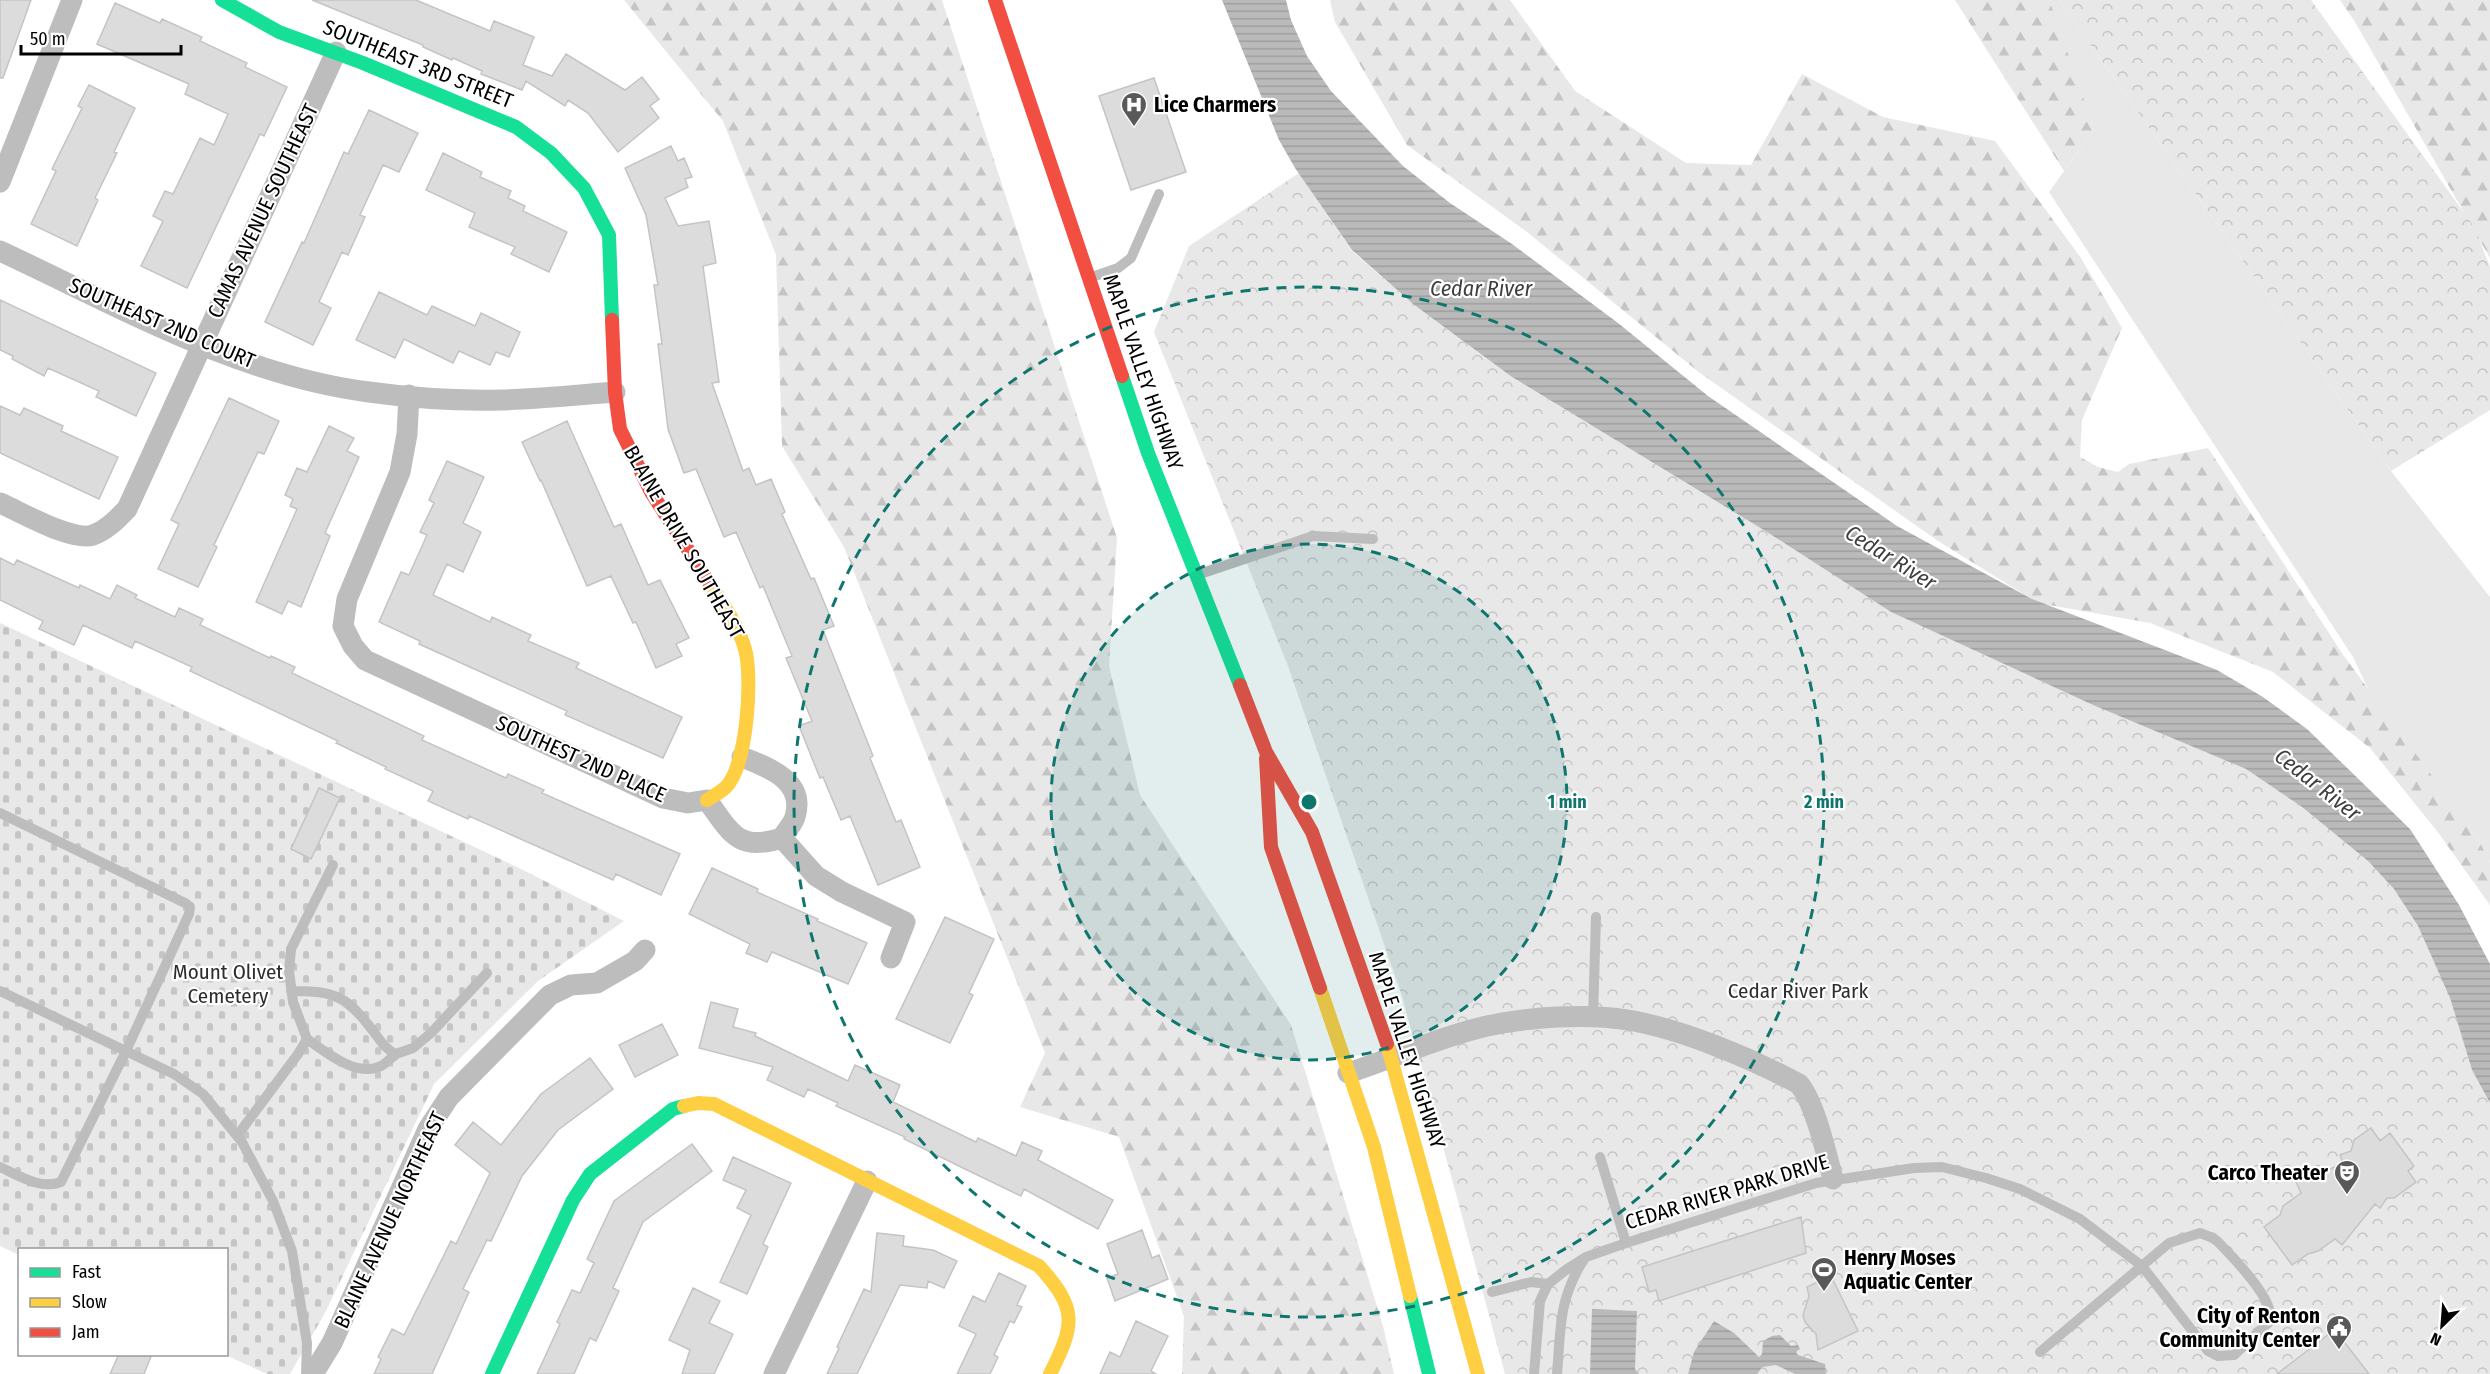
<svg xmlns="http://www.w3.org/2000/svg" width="2490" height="1374" viewBox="0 0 2490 1374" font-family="'Fira Sans Condensed',sans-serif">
<defs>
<pattern id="forest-firs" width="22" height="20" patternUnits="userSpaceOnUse" patternTransform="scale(1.5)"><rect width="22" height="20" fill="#e8e8e8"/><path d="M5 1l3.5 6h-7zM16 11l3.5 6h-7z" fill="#c5c5c5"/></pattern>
<pattern id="cemetery-stones" width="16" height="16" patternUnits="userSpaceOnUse" patternTransform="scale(1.5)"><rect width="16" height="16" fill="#e8e8e8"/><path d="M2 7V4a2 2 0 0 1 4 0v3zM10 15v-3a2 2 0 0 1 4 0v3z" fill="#c5c5c5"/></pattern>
<pattern id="park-crowns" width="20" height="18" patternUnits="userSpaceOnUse" patternTransform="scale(1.5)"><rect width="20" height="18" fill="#e8e8e8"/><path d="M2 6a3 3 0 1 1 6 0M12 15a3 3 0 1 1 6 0" fill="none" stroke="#c5c5c5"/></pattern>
<pattern id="water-rules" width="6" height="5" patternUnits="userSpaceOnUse" patternTransform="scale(1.5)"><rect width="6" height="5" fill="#bababa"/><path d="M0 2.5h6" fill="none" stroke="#9e9e9e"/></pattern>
</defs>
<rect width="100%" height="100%" fill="#fff"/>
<path fill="#e8e8e8" d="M2047 0H2059L2391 471 2490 597V862L2477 837 2368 689 2353 657 2049 192 2094 129Z"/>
<path fill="url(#forest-firs)" d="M624 0H942L1117 538 1109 666 1140 795 1291 1025 1383 1326 1394 1374H1182L1184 1316 1119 1137 1020 1107 1045 1053 844 547 782 446 776 255 723 121Z
M1330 0H1510L1575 91 1686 163 1751 165 1802 74 1883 117 1995 141 2081 258 2122 328 2082 420 2080 457 2098 467 2118 472 2129 464 2208 448 2344 656 2477 837 2490 862V905L2437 831 2370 748 2273 672 2150 623 2038 603 1938 541 1700 373 1527 232 1407 145 1335 22Z
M1955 0H2047L2051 5 2094 129 2064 171Z
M2340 0H2490V258L2355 22Z"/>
<path fill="url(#cemetery-stones)" d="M0 623 521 869 624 921 538 981 434 1084 326 1311 290 1374H267L226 1355V1250H20L19 1255 0 1246Z"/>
<path fill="url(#park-crowns)" d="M2059 0H2311L2475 228 2490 267V410L2391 471Z
M1299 173 1352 251 1413 304 1512 377 1767 532 1891 612 2093 705 2246 769 2302 807 2368 861 2394 889 2418 926 2450 998 2472 1070 2490 1103V1374H1505L1402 996 1288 666 1154 332 1189 246Z"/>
<path fill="url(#water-rules)" d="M1222 0H1286L1291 20 1307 56 1331 91 1403 166 1450 203 1512 244 1618 323 1708 396 1897 526 2032 599 2217 670 2263 697 2307 729 2410 829 2459 905 2490 964V1103L2472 1070 2450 998 2418 926 2394 889 2368 861 2302 807 2246 769 2093 705 1891 612 1767 532 1512 377 1413 304 1352 250 1295 168 1279 140Z
M1592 1309 1637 1311 1635 1369 1639 1374H1590Z
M1714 1321 1734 1333 1759 1357 1762 1354 1763 1341 1772 1336 1780 1335 1791 1346 1798 1345 1800 1349 1796 1352 1798 1355 1825 1364 1826 1374H1795L1776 1365 1762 1367 1757 1374H1688L1694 1352Z"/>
<path fill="#dcdcdc" stroke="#c4c4c4" stroke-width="1.5" d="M0 0H31L3 78H0Z
M312 0H416L490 31 494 21 534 37 523 65 552 76 566 54 625 90 642 77 659 99 650 106 659 118 618 152 588 113 568 100 565 106 526 81 522 90 481 74 482 71 453 58 452 60 423 47V45Z
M115 3 160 23 162 19 202 37 200 41 247 63 245 67 287 87 264 136 260 134 187 288 141 266 163 221 153 216 165 191 173 194 200 138 214 145 228 114 185 94 189 84 97 44Z
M1154 78 1186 172 1131 190 1099 96Z
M89 85 135 108 114 152 117 153 95 198 98 200 77 246 31 224 56 171 52 169 82 108 78 106Z
M369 110 418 133 399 172 383 165 360 215 365 217 348 255 342 252 319 302 331 308 313 345 265 322 302 242 304 243 344 152 348 154Z
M671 146 678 161 684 158 692 177 685 179 688 187 665 198 678 226 709 221 716 263 703 266 719 382 712 383 743 471 749 468 756 485 771 479 785 512 782 514 811 579 814 578 834 626 823 630 873 756 870 758 896 822 901 820 920 867 878 885 850 816 841 820 823 777 820 778 799 726 812 721 786 658 792 656 763 586 760 588 736 532 724 537 696 469 684 473 668 429 658 344H662L654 285H658L646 215 625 168Z
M443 153 482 172 480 177 511 191 508 198 525 206 523 211 567 232 549 272 511 254 515 247 469 227 475 213 426 190Z
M379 292 427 315 432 306 475 326 481 313 520 332 509 357 496 352 490 365 459 351 453 363 404 339 395 358 356 340Z
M0 300 156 373 136 416 96 397 99 391 48 368 44 376 12 359 13 356 0 350Z
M229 398 279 421 264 454 258 452 214 545 217 547 198 587 158 569 179 524 171 520Z
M0 406 20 415 24 408 63 426 61 431 118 457 99 499 0 453Z
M567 421 614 527 621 524 648 585 660 580 689 638 676 644 682 656 656 668 636 622 633 623 611 576 587 586 541 480 540 481 522 442Z
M329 426 354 438 347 451 359 457 325 533 330 536 301 607 288 601 282 614 256 602 297 509 290 506 293 499 285 495 297 468 307 472Z
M447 461 484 477 463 523 481 532 463 572 447 564 433 595 490 622 492 617 531 635 528 641 579 663 576 668 682 717 663 758 565 715 567 711 419 644 420 641 379 622 401 572 409 575 427 535 420 532 434 503 429 500Z
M0 558 14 565 17 560 79 588 80 585 110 599 117 585 137 595 135 598 175 617 179 608 203 619 200 625 270 658 271 656 295 667 292 673 424 736 422 740 506 778 508 774 544 790 542 793 680 854 661 895 616 874 613 880 469 816 468 819 428 801 433 791 385 769 386 767 336 743 338 741 190 671 192 667 135 641 132 648 83 625 74 645 39 629 43 621 0 600Z
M319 788 340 798 311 859 291 849Z
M712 868 758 889 757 892 818 919 817 921 867 943 848 984 772 952 767 962 746 953 750 944 689 914Z
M945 917 994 939 969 993 973 995 950 1043 896 1019Z
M711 1002 738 1009 733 1027 756 1033 755 1036 848 1081 855 1065 900 1085 893 1102 976 1142 978 1138 1016 1156 1022 1142 1042 1151 1038 1160 1113 1200 1098 1229 1024 1189 1021 1196 963 1168 904 1139 905 1137 836 1106 838 1103 808 1089 804 1097 767 1080 773 1067 699 1048Z
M662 1024 678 1055 635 1077 619 1045Z
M590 1058 613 1089 558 1130 522 1176 491 1241 487 1240 463 1289 469 1292 432 1374H374L381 1359 378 1357 392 1329 404 1335 451 1241 456 1244 490 1173 455 1145 473 1122 501 1145 541 1094Z
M2371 1128 2380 1141 2390 1133 2414 1166 2408 1171 2416 1182 2394 1198H2387L2380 1208 2375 1204 2342 1245 2335 1239 2318 1251 2308 1254 2292 1265 2264 1227 2280 1215 2283 1206 2301 1193 2296 1182 2343 1164 2340 1155 2351 1151 2354 1140Z
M692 1144 712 1171 643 1222 613 1288 619 1291 596 1341 590 1338 574 1374H537L560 1324 557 1322 572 1290 580 1293 594 1263 587 1259 614 1201Z
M733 1157 791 1183 763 1244 768 1247 747 1294 720 1282 751 1215 737 1208 746 1190 723 1180Z
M1801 1217 1806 1253 1659 1301 1656 1290 1649 1292 1642 1267Z
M1142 1230 1152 1258 1159 1255 1168 1279 1115 1301 1107 1278 1118 1274 1107 1244Z
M877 1233 904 1236 903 1246 933 1250 957 1261 944 1288 928 1281 927 1288 900 1285 857 1374H827L839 1348 837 1347 864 1289 871 1292Z
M999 1273 1026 1286 1017 1305 1022 1307 1014 1323 1010 1321 994 1355 998 1357 990 1374H957L976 1334 959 1326 973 1296 985 1302Z
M1831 1276 1858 1331 1818 1350 1816 1334 1805 1322 1803 1315 1809 1296 1807 1287Z
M693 1288 720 1301 709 1323 733 1334 714 1374H682L690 1350 669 1340Z
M1136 1321 1168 1336 1151 1371 1156 1374H1100L1110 1352 1120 1357Z
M2329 1334 2337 1343 2342 1339 2369 1374H2277Z
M119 1354H152L144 1374H110Z"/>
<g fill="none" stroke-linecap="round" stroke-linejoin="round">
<path stroke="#bdbdbd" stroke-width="10" d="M1092 277 1118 268 1131 258 1159 194
M1200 574 1313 536 1373 539
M0 813 185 903 190 907 189 914 126 1051 61 1182C41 1190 19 1176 0 1167
M0 991 174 1074 203 1094 242 1142 273 1201 292 1251 307 1343 306 1374
M291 991C335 991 347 996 373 1031 380 1040 385 1049 396 1054L413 1048 431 1033 487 973
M1593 1017 1596 917
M307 1039C326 1052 356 1078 381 1066 386 1063 391 1058 396 1054
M237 1136 298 1054 307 1039 293 1002 289 971 291 949 333 865
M1600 1157 1626 1243
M1492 1292 1531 1282 1548 1284
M1534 1374 1540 1301 1548 1284 1567 1269 1586 1257 1626 1243 1816 1183 1914 1168 1942 1167 1986 1178 2020 1189 2080 1219 2142 1266 2208 1351 2218 1356 2234 1355 2269 1322C2280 1305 2230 1254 2217 1241 2212 1237 2205 1235 2200 1233L2169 1243 2040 1352
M1557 1374C1561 1327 1558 1301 1584 1259"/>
<path stroke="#bdbdbd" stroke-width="21" d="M0 182 72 0
M0 251C116 305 240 376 369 392 412 398 457 401 501 400 539 399 577 395 615 392
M409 395 407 434 400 472 347 599 343 626 353 646 365 660 663 798 688 803 707 800C731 833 738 852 782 838L816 876 842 892 905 922 891 958
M0 503C21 512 72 542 93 535 107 530 117 519 127 509L336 52
M742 757C768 767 806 781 795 817 793 824 786 831 782 838
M1348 1073C1394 1058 1439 1037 1487 1026 1529 1017 1585 1013 1628 1020 1681 1029 1751 1058 1799 1084 1815 1103 1826 1153 1833 1179
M313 1374 332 1343 428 1129 449 1097 550 995 571 985 597 983 635 961 645 950
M774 1374 867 1181"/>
<path stroke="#16e098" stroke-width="14" d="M222 0 279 32 363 63 516 127 551 153 584 188 609 235 612 320
M1122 376 1148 453 1240 685
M1410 1296 1429 1374
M492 1374 573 1200 590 1174 673 1109 684 1106"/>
<path stroke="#ffcf43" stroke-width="14" d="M707 800C713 796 721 792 726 787 747 766 753 677 745 649 738 624 722 603 708 581
M1320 988 1374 1147 1410 1296
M1387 1044 1478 1374
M684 1106 698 1103 714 1104 1039 1266C1078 1309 1075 1324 1050 1374"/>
<path stroke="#f24e42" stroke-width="14" d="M995 0 1122 376
M612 320 615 392 620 429 651 492 708 581
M1240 685 1266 752 1312 832 1387 1044
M1266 758 1271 847 1320 988"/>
</g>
<circle cx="1309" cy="802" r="258" fill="#0f766e" fill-opacity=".12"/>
<g fill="none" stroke="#0f766e" stroke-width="3" stroke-dasharray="10 8">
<circle cx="1309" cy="802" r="258"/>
<circle cx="1309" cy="802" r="515"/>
</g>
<defs>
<symbol id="hospital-pin" viewBox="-11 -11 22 30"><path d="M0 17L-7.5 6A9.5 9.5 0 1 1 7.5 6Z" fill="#595959" stroke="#fff"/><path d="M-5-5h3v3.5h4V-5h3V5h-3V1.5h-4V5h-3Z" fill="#fff"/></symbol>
<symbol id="theatre-pin" viewBox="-11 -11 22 30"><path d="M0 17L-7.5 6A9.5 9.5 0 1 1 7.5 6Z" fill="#595959" stroke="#fff"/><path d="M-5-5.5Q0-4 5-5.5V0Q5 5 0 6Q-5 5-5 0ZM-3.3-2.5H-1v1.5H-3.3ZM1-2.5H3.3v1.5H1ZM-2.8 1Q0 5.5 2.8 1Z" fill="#fff"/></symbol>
<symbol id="stadium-pin" viewBox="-11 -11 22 30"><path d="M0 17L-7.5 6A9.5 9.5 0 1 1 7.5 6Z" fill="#595959" stroke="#fff"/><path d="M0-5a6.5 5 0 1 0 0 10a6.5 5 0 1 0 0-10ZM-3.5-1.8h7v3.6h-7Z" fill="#fff"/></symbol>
<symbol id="civic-pin" viewBox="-11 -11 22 30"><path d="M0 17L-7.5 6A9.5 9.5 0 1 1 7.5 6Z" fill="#595959" stroke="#fff"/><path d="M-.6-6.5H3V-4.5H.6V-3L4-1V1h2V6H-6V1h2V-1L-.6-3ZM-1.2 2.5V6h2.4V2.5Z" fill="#fff"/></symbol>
</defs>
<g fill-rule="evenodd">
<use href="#hospital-pin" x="1119" y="90" width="30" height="40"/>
<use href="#theatre-pin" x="2332" y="1158" width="30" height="40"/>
<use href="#stadium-pin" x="1809" y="1255" width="30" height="40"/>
<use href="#civic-pin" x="2324" y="1313" width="30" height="40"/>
</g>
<g text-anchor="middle" stroke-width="4.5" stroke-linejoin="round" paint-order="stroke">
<g font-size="21" fill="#000" stroke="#fff">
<text transform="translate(418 64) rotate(22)" y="7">SOUTHEAST 3RD STREET</text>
<text transform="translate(263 211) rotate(-65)" y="7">CAMAS AVENUE SOUTHEAST</text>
<text transform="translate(162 323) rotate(23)" y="7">SOUTHEAST 2ND COURT</text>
<text transform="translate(1143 372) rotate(71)" y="7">MAPLE VALLEY HIGHWAY</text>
<text transform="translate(684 542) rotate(60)" y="7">BLAINE DRIVE SOUTHEAST</text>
<text transform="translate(581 759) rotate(24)" y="7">SOUTHEST 2ND PLACE</text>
<text transform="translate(1407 1050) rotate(72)" y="7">MAPLE VALLEY HIGHWAY</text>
<text transform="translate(1727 1192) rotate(-17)" y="7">CEDAR RIVER PARK DRIVE</text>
<text transform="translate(390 1220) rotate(-65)" y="7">BLAINE AVENUE NORTHEAST</text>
</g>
<g font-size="21" font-weight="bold" fill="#000" stroke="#fff" text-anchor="start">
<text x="1154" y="112">Lice Charmers</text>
<text x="2328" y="1180" text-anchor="end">Carco Theater</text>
<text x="1844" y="1265">Henry Moses<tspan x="1844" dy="24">Aquatic Center</tspan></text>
<text x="2320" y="1323" text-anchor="end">City of Renton<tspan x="2320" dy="24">Community Center</tspan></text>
</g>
<g font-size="21" fill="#2d2d2d" stroke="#fff">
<text x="228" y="979">Mount Olivet<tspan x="228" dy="24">Cemetery</tspan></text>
<text x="1798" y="998">Cedar River Park</text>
</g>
<g font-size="22" font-style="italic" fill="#3e3e3e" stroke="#fff">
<text x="1481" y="296">Cedar River</text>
<text transform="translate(1891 557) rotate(32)" y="8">Cedar River</text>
<text transform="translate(2318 784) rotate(38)" y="8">Cedar River</text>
</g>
</g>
<circle cx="1309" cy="802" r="9" fill="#0f766e" stroke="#fff" stroke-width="3"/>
<g font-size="18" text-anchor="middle" font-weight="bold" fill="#0f766e" stroke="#fff" stroke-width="4.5" stroke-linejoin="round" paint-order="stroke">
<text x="1567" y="808">1 min</text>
<text x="1824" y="808">2 min</text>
</g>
<rect x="18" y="1248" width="210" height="108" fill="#ffffff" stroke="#999999" stroke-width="1.5"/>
<rect x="30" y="1268" width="30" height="9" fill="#16e098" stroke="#999999" stroke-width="1.5"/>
<text x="72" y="1278" font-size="18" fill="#000000">Fast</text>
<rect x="30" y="1298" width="30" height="9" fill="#ffcf43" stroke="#999999" stroke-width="1.5"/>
<text x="72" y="1308" font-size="18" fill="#000000">Slow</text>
<rect x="30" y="1328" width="30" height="9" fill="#f24e42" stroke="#999999" stroke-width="1.5"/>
<text x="72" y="1338" font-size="18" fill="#000000">Jam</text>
<g transform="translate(2442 1326) rotate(205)" stroke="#ffffff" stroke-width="4.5" paint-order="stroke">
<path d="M0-4.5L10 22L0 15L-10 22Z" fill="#000000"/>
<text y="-9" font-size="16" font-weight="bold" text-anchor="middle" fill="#000000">N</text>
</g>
<path d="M21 45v9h160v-9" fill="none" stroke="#000000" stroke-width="3"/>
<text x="30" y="45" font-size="18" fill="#000000" stroke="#ffffff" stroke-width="4.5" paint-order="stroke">50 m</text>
</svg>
